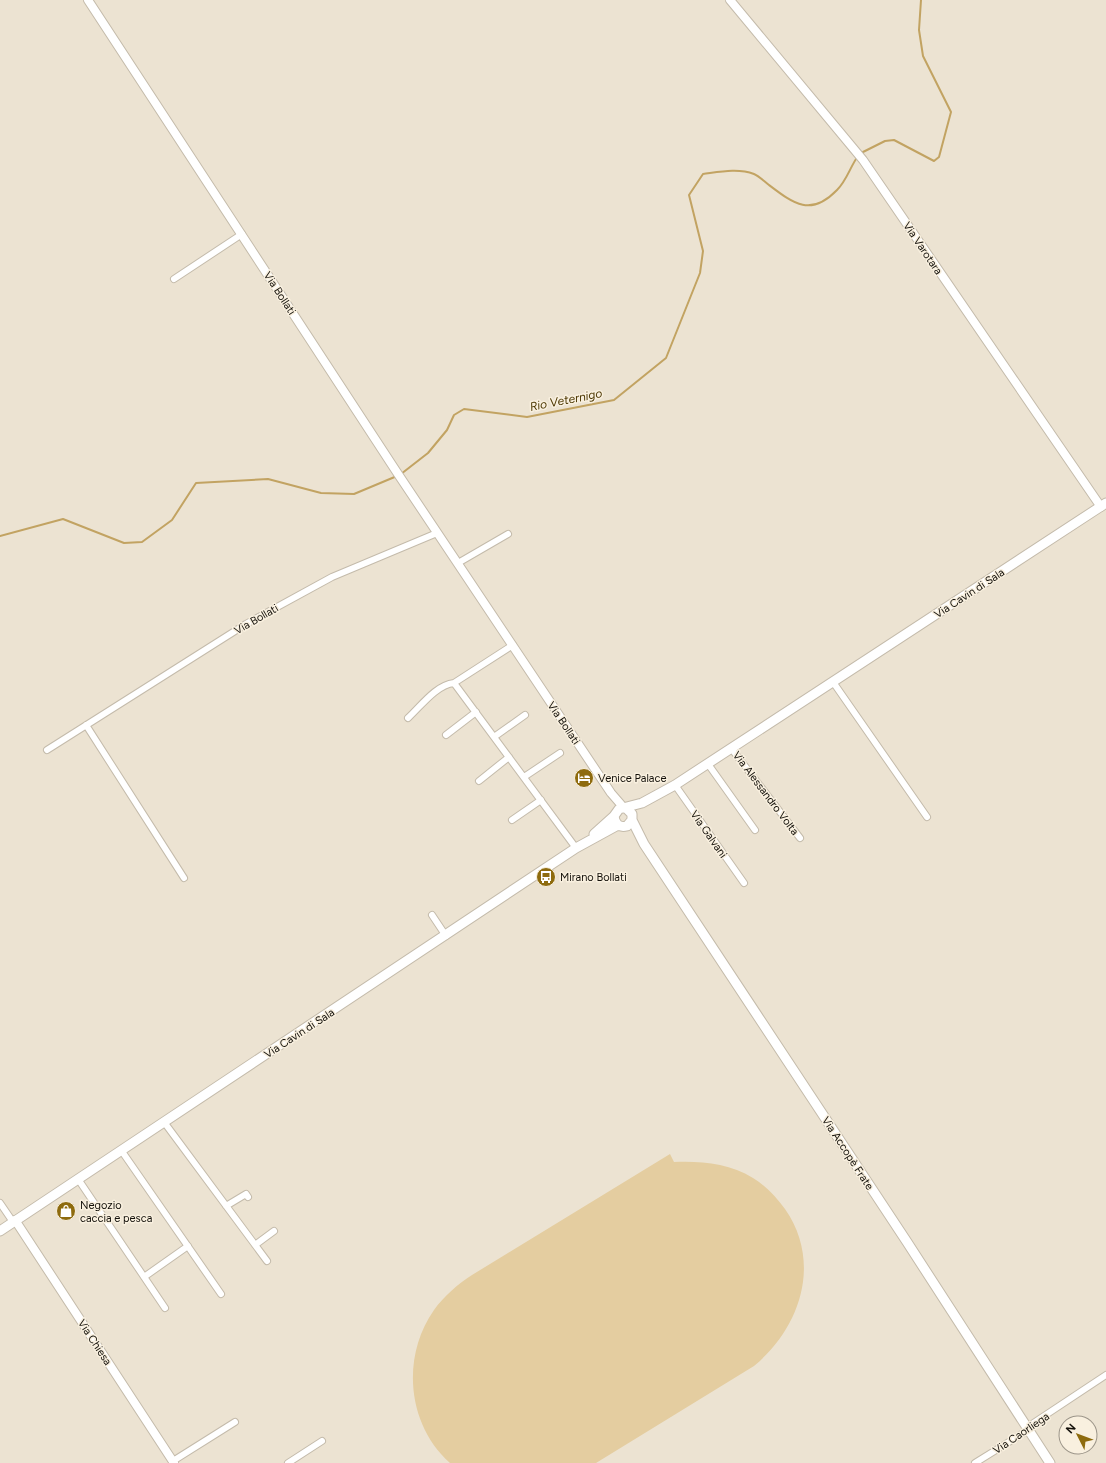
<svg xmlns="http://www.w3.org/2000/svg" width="1106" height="1463" viewBox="0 0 1106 1463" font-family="Figtree,sans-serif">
<rect width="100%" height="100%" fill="#ece3d2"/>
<path fill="#e4cda0" d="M670 1154 674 1162C701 1161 729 1163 753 1178 766 1186 776 1197 785 1209 822 1262 801 1327 754 1366L596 1463H450C407 1425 401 1357 434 1310 444 1296 458 1284 472 1275Z"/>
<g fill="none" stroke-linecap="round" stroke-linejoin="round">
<path stroke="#c2a362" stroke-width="2" d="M861 153 885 141 894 140 934 161 939 157 951 112 923 56 919 30 921 0
M401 474 428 453 447 430 454 415 464 409 527 417 614 400 666 358 700 273 703 251 689 195 703 174C719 172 738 168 754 174 759 176 765 182 769 185 794 204 811 217 837 190 847 180 850 167 858 156
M0 536 63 519 124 543 142 542 172 520 196 483 268 479 321 493 354 494 397 476"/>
<defs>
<path id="minor" d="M174 279 242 234
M458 563 508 534
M513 645 454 683 576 848
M833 682 927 817
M408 718C421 706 436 685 454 683
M86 725 184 878
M446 735 476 712
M494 737 525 715
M731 748 800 838
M47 750 246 624 332 577 437 533
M708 764 755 830
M524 777 560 753
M479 781 509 757
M675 785 744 883
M512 820 541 800
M432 915 446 936
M164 1122 267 1261
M121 1150 221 1294
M78 1179 165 1308
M0 1203 13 1222
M226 1206 246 1194 248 1197
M255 1245 274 1231
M144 1277 188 1246
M173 1461 235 1422
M288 1463 322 1441
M975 1463 1025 1432 1029 1426 1106 1375"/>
<path id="tertiary" d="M88 0 396 471 611 793 624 808
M730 0 863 160 1101 507
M15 1220 174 1463"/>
<path id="secondary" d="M626 808 632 814V820L627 826C619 828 615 824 614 816L619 809 642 803 675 785 1106 503
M632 820 644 844 907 1242 1050 1463
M594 834 614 816
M0 1231 576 848 618 825"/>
</defs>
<use href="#minor" stroke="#c4bbab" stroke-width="8"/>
<use href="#tertiary" stroke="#c4bbab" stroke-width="10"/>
<use href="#secondary" stroke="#c4bbab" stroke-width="11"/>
<use href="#minor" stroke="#fff" stroke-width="6"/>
<use href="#tertiary" stroke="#fff" stroke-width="8"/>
<use href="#secondary" stroke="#fff" stroke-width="9"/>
</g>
<defs>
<symbol id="hotel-disc" viewBox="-11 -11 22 22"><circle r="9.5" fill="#8e6b0e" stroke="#f9f0df"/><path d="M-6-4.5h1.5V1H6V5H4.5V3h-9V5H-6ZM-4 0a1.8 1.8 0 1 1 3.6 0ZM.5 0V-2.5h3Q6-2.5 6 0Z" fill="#fff"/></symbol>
<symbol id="bus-disc" viewBox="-11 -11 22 22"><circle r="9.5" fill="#8e6b0e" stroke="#f9f0df"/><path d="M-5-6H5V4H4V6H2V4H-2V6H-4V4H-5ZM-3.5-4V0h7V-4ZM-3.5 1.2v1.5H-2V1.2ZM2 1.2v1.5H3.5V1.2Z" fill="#fff"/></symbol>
<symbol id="shop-disc" viewBox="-11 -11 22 22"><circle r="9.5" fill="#8e6b0e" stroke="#f9f0df"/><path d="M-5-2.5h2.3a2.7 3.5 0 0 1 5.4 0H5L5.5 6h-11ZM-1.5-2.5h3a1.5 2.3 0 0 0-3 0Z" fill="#fff"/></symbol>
</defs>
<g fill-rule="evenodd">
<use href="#hotel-disc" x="573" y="767" width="22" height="22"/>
<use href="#bus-disc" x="535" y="866" width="22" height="22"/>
<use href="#shop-disc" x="55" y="1200" width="22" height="22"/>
</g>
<g text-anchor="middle" stroke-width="3" stroke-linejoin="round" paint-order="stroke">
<g font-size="11" fill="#13100a" stroke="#f9f0df">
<text transform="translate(923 248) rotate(56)" y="4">Via Varotara</text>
<text transform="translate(280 293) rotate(57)" y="4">Via Bollati</text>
<text transform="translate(969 593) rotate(-33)" y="4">Via Cavin di Sala</text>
<text transform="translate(256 619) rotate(-30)" y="4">Via Bollati</text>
<text transform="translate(564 723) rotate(56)" y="4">Via Bollati</text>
<text transform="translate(766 793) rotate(53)" y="4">Via Alessandro Volta</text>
<text transform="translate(709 834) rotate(55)" y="4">Via Galvani</text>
<text transform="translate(299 1033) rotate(-33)" y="4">Via Cavin di Sala</text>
<text transform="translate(848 1153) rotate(57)" y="4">Via Accopè Frate</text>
<text transform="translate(95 1342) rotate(57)" y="4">Via Chiesa</text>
<text transform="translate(1021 1433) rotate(-34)" y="4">Via Caorliega</text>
</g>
<g font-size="11" fill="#13100a" stroke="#f9f0df" text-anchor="start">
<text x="598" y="782">Venice Palace</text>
<text x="560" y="881">Mirano Bollati</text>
<text x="80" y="1209">Negozio<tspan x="80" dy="13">caccia e pesca</tspan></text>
</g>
<g font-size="12" font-style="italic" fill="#4b3600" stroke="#f9f0df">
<text transform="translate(566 400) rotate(-11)" y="4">Rio Veternigo</text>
</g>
</g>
<g transform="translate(1078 1435) rotate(312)"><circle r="19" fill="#f9f0df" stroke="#9d968a"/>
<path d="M0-3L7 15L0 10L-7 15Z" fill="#8e6b0e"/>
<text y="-6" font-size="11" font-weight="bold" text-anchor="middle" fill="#13100a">N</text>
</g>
</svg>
